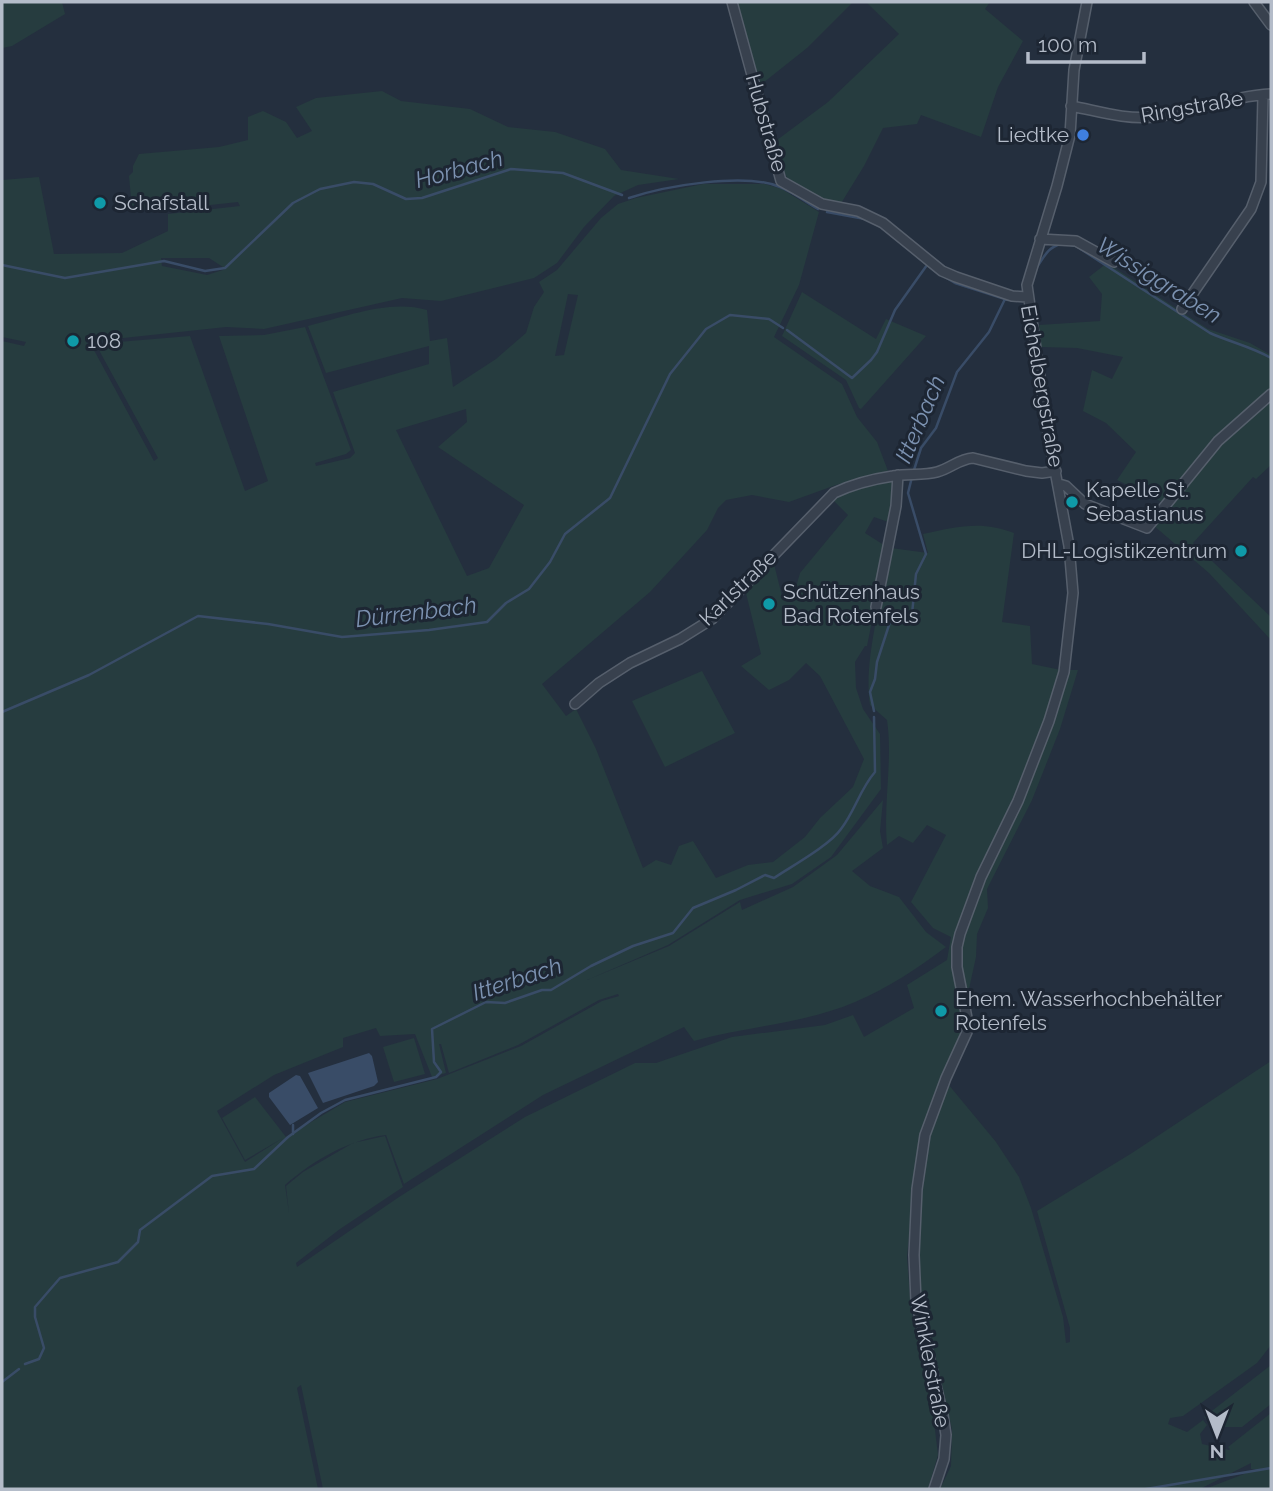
<svg xmlns="http://www.w3.org/2000/svg" width="1273" height="1491" viewBox="0 0 1273 1491" font-family="Raleway,sans-serif">
<rect width="100%" height="100%" fill="#242f3e"/>
<path fill="#263c3f" fill-rule="evenodd" d="M2 2H62L65 14 12 46 2 48Z
M736 2H853L807 48 758 87Z
M866 2H990L985 9 1023 41 998 87 981 137 921 115 917 124 883 128 864 166 840 205C795 195 786 186 773 143L828 102 899 34Z
M382 91 401 101 470 109 508 127 555 132 605 149 621 170 679 179 638 185 614 196 584 227 557 263 534 278 441 301 402 298 264 329 226 327 86 342 95 352 154 461 158 458 100 352 101 346 106 343 190 336 245 491 268 481 219 336 264 335 305 327 351 450 346 454 315 463 316 466 350 458 355 453 333 392 429 364V346L326 373 308 326C345 317 390 299 427 310L430 341 447 338 453 387 496 359 526 333 534 307 544 292 539 282 557 270 601 218 618 204 636 198 703 184H765L782 189 819 212 799 285 774 337 842 384 857 417 877 442 888 471 836 485 789 502 752 495 726 500 718 508 707 530 650 592 542 684 566 716 576 709 596 749 643 868 656 860 671 865 679 846 693 841 716 878 748 865 773 862 805 837 820 818 853 787 864 759 820 676 806 663 789 680 769 690 741 666 761 654 745 589 773 560 782 596 794 594 800 573 848 515 833 500 856 487 892 480 895 484 891 523 874 517 865 533 887 547 867 646H865L855 662 856 688 863 709 880 734 881 789 831 857 792 884 740 900 668 945 587 980 669 946 740 902 742 910 793 887 837 855 883 800 880 831 883 848 852 871 870 886 899 897 926 932 946 947C918 968 888 988 855 1002 804 1024 747 1026 694 1041L684 1027 543 1095 404 1184 386 1135C348 1140 314 1160 285 1185L289 1213 286 1186 303 1172 353 1143 385 1136 403 1187 340 1229 296 1263 297 1267 399 1197 525 1117 635 1063H656L732 1037 825 1025 853 1015 864 1037 914 1008 907 985 947 960 951 937 933 928 911 902 946 835 927 825 913 843 899 836 887 845C883 803 893 761 887 720L870 705C863 660 883 594 891 548L928 553 923 534C956 527 981 520 1014 533L1002 622 1030 626 1032 664 1061 670H1078L1060 729 1032 800 987 889 988 908 977 934 976 957 962 1021V1033L926 1121 917 1155 907 1257 911 1308 932 1405 938 1455 928 1489H323L301 1385 297 1388 318 1489H2V341L24 346 26 342 2 337V180L39 177 54 254 122 253 168 231V214L240 206 238 202 192 207 132 210 129 176 133 172V166L139 154 219 147 248 140V117L263 111 286 122 297 138 312 131 296 107 316 98ZM161 258H209L226 269 207 275 162 266ZM568 294 578 295 564 355 555 356ZM466 409 467 422 438 447 524 505 489 568 467 576 396 430ZM618 994 619 996 602 1001 521 1046 437 1079 345 1102 286 1137 255 1097 222 1118 245 1160 283 1138 245 1162 217 1111 274 1075 343 1047V1038L376 1028 380 1036 415 1034 432 1077 446 1073 439 1044H441L449 1073 518 1045 599 1000Z
M1107 263 1208 329 1250 343 1271 355V387L1207 446 1162 502 1117 480 1136 452 1106 423 1083 411 1092 370 1112 379 1123 357 1077 348 1041 347 1039 325 1100 321 1102 294 1089 277Z
M802 292 876 339 886 319 926 336 861 409 859 408 846 380 782 336Z
M1271 398V465L1256 479 1253 477 1193 543 1271 617V640L1209 573 1153 525 1218 444Z
M702 671 735 733 665 767 632 701Z
M414 1038 425 1074 394 1082 383 1047Z
M1271 1061V1345L1257 1363 1183 1416 1170 1418 1168 1424 1187 1432 1203 1420 1207 1425 1200 1434 1202 1444 1229 1450 1230 1449 1228 1447 1271 1413V1489H1205L1257 1469H1251V1463L1200 1489H940L951 1466 952 1429 922 1300 919 1266 922 1196 930 1133 948 1084 996 1142 1019 1177 1031 1208 1063 1317 1066 1343 1070 1342V1328L1037 1211 1132 1153Z
M1271 1365V1404L1242 1427H1213L1204 1417Z"/>
<path fill="#394c67" d="M369 1053 372 1056 378 1082 374 1086 323 1103 308 1073Z
M296 1075 300 1076 318 1108 290 1125 269 1097V1093Z"/>
<g fill="none" stroke-linecap="round" stroke-linejoin="round">
<path stroke="#394c67" stroke-width="2.5" d="M629 198C665 186 745 172 780 187 793 192 806 202 818 209
M827 212 865 219
M1071 245 1076 246 1210 333C1230 342 1252 347 1271 358
M918 257 935 271
M2 265 65 278 164 261 205 271 225 268 293 203 320 189 354 182 373 184 406 199 422 198 511 169 563 173 622 195
M1037 267C1044 257 1048 247 1061 244
M940 274 955 283 1008 300
M787 330 852 378 871 360 877 352 895 310 927 265
M914 470 921 448 936 428 957 372 989 332 1005 299
M874 711 870 692 875 679 877 662 890 622 912 614 916 574 926 554 908 493 912 477
M2 712 89 675 198 616 268 624 342 637 429 630 487 622 506 603 529 589 550 562 565 534 610 498 670 374 706 329 730 315 769 319 783 328
M293 1125V1134
M25 1364 39 1359 44 1348 35 1317V1307L60 1278 118 1262 138 1242 140 1230 212 1176 254 1169 288 1137 321 1113 345 1100 436 1077 441 1072 434 1062 432 1029 486 1002 505 1003 542 990H551L591 966 633 946 673 933 693 908 736 890 765 875 774 878C792 866 830 845 841 829 855 811 860 789 875 772L874 717
M2 1382 19 1369
M1146 1489 1271 1468"/>
<defs>
<path id="street" d="M732 2 781 181 822 204 858 211 883 223 942 271 956 277 1012 296 1027 297
M1254 2 1271 25
M1071 106C1098 111 1125 120 1153 117 1193 113 1231 96 1271 94
M1040 239 1076 241 1114 262
M1182 309 1251 209 1261 182 1263 95
M1059 484 1066 486 1085 504 1147 528 1218 441 1271 394
M876 607 896 506 898 475
M575 704 599 683 630 663 680 639 712 619 834 493C853 484 873 479 893 476 908 473 923 476 937 472 951 468 959 459 973 458L1026 471 1042 473 1056 471
M934 1489 944 1459 946 1435 943 1415 916 1301 914 1255 917 1189 925 1135 946 1078 967 1032V1018L957 967V947L960 934 981 877 1018 801 1049 721 1064 672 1073 593 1069 546 1048 433 1027 285 1057 186 1070 135 1074 70 1087 2"/>
</defs>
<use href="#street" stroke="#565f6c" stroke-width="12"/>
<use href="#street" stroke="#38414e" stroke-width="9"/>
</g>
<circle fill="#3f7fe0" stroke="#1d2633" stroke-width="2.5" cx="1083" cy="135" r="7"/>
<g fill="#0f9aa8" stroke="#1d2633" stroke-width="2.5">
<circle cx="100" cy="203" r="7"/>
<circle cx="73" cy="341" r="7"/>
<circle cx="1072" cy="502" r="7"/>
<circle cx="1241" cy="551" r="7"/>
<circle cx="769" cy="604" r="7"/>
<circle cx="941" cy="1011" r="7"/>
</g>
<g text-anchor="middle" stroke-width="6" stroke-linejoin="round" paint-order="stroke">
<g font-size="21" fill="#b4bcc9" stroke="#1d2633">
<text transform="translate(1192 107) rotate(-10)" y="7">Ringstraße</text>
<text transform="translate(766 123) rotate(74)" y="7">Hubstraße</text>
<text transform="translate(1042 386) rotate(80)" y="7">Eichelbergstraße</text>
<text transform="translate(738 588) rotate(-44)" y="7">Karlstraße</text>
<text transform="translate(930 1361) rotate(79)" y="7">Winklerstraße</text>
</g>
<g font-size="21" fill="#b4bcc9" stroke="#1d2633" text-anchor="start">
<text x="1069" y="142" text-anchor="end">Liedtke</text>
<text x="114" y="210">Schafstall</text>
<text x="87" y="348">108</text>
<text x="1086" y="497">Kapelle St.<tspan x="1086" dy="24">Sebastianus</tspan></text>
<text x="1227" y="558" text-anchor="end">DHL-Logistikzentrum</text>
<text x="783" y="599">Schützenhaus<tspan x="783" dy="24">Bad Rotenfels</tspan></text>
<text x="955" y="1006">Ehem. Wasserhochbehälter<tspan x="955" dy="24">Rotenfels</tspan></text>
</g>
<g font-size="23" font-style="italic" fill="#7c92b1" stroke="#1d2633">
<text transform="translate(459 169) rotate(-15)" y="8">Horbach</text>
<text transform="translate(1159 280) rotate(32)" y="8">Wissiggraben</text>
<text transform="translate(920 419) rotate(-67)" y="8">Itterbach</text>
<text transform="translate(416 612) rotate(-7)" y="8">Dürrenbach</text>
<text transform="translate(517 979) rotate(-18)" y="8">Itterbach</text>
</g>
</g>
<rect width="1273" height="1491" fill="none" stroke="#b4bcc9" stroke-width="7"/>
<g transform="translate(1217 1435) rotate(180)" stroke="#1d2633" stroke-width="5" paint-order="stroke">
<path d="M0-5L12 26L0 18L-12 26Z" fill="#b4bcc9"/>
<text y="-10" font-size="19" font-weight="bold" text-anchor="middle" fill="#b4bcc9">N</text>
</g>
<path d="M1028 52v10h116v-10" fill="none" stroke="#b4bcc9" stroke-width="3.5"/>
<text x="1038" y="52" font-size="21" fill="#b4bcc9" stroke="#1d2633" stroke-width="5" paint-order="stroke">100 m</text>
</svg>
